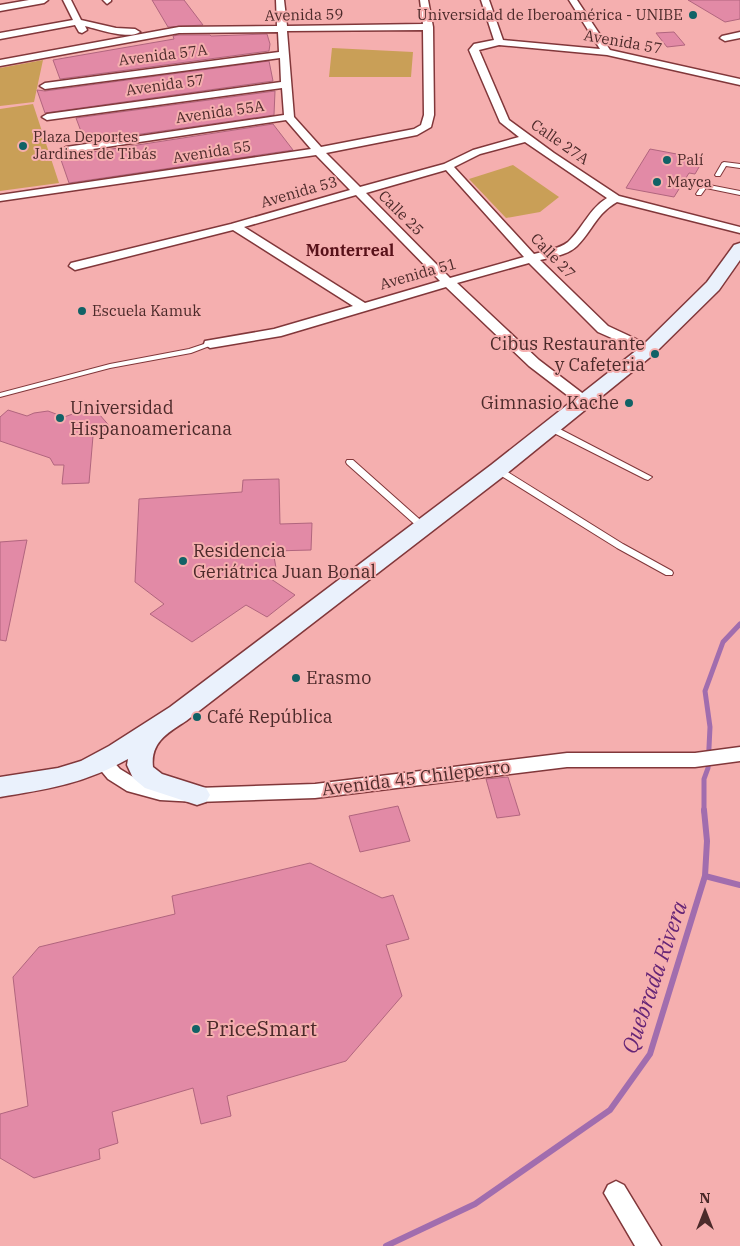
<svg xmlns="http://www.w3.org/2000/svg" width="740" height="1246" viewBox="0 0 740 1246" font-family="'IBM Plex Serif',serif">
<rect width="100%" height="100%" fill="#f5afaf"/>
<path fill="#c99f57" d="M332 48 413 52 411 77H329Z
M43 60 34 102 0 106V68Z
M33 104 59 183 0 191V109Z
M513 165 559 197 540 212 506 218 469 179Z"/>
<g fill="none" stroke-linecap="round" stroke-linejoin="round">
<path stroke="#a16dae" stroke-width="5" d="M704 812V779L708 768 710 727 705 691 723 642 740 624"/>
<path stroke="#a16dae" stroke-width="6" d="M705 876 740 885
M386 1246 475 1204 610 1110 650 1054 705 876 707 841 704 810"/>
</g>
<path fill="#e28aa6" stroke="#b1657e" d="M152 0H184L203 25 168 27Z
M688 0H740V19L725 22Z
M674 32 685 45 667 47 656 33Z
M267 34 270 44 269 51 60 79 53 60 174 39 173 36 179 35H210L211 36Z
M269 61 273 81 45 113 37 90 45 91Z
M275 91 274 115 85 142 76 118Z
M273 124 293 150 69 183 60 157Z
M650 149 682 155V158L702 162 695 174 689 173 674 197 626 188Z
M93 407 112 429 93 436 89 483 62 484 64 465H54L50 458 0 441V417L8 410 27 416 34 413 48 411 64 417Z
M279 479 280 524 312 523 311 550 273 551 276 568 265 575 295 595 267 617 246 605 192 642 150 614 164 604 135 582 139 499 242 492 243 480Z
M27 540 6 641 0 640V542Z
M508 777 520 815 497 818 486 779Z
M398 806 410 841 360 852 349 816Z
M310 863 382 898 393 895 409 939 386 945 402 996 346 1061 227 1096 231 1116 201 1124 193 1088 112 1112 118 1143 99 1149 100 1159 34 1178 0 1158V1114L28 1106 13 977 39 947 175 914 172 896Z"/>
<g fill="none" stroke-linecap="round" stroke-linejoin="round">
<defs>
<path id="service" d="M724 162 740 164V168L726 166 720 176H716L715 175 722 163Z
M704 184 740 191V195L706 188 701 195H697L696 194 702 185Z
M210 342 212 343V345L191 353 110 368 0 397V393L110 364 189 349Z
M548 426H554L652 477 648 480 645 479 548 430 547 428Z
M347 460H353L426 525 427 527 426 529H420L347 464 346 462Z
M495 468H501L623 544 672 571 673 573 672 575H666L617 548 495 472 494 470Z"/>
<path id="minor" d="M29 0H48L44 3 0 11V5Z
M63 0H71L81 20 116 28 135 29 140 32C129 40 97 29 85 26L87 30 82 33 79 32 75 25 0 39V33L73 20Z
M103 0H111V1L107 4Z
M276 0H284L287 26 423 24 420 0H428L433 27 434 115 431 127 417 135 326 153 360 187 444 164 473 150 519 137 500 122 469 50 474 44 494 40 481 0H489L503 40 600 49 569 0H577L610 50 740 79V85L607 55 499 45 479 50 509 120 554 153 619 196 740 227V233L617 202C596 214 593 230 577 246 568 255 552 257 540 260L608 326 653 347 654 350 648 354 598 332 529 263 457 283 539 360 590 399 592 402 585 406 580 405 529 366 446 287 281 336 210 348 204 344 205 341 274 329 353 306 233 230 75 270 69 266 71 263 231 224 350 190 316 155 0 201V195L311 149 286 120 66 153 61 150 66 147 284 115 282 88 47 120 42 117 47 114 281 82 280 58 45 89 40 86 45 83 279 52 278 32 179 33 0 66V60L179 27 277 26ZM423 30 424 115 421 125 414 129 321 147 294 117 287 31ZM525 142 607 198C589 209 583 228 568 242 559 249 545 251 534 254L454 167 480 154ZM446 170 524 257 450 278 366 193ZM356 195 440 281 365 303 244 227Z
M740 32V38L725 41 720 38 722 36Z
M740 747V761L695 767H567L315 798 197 802 160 800 127 791 108 779 93 761 96 756 102 754 108 756 120 769 138 780 160 786 197 788 315 784 567 753H695Z
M616 1181 624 1185 661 1246H635L604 1193 608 1185Z"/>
<path id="secondary" d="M740 243V260L719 290 654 354 505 475 186 721C169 732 150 742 153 767L162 774 206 788 210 795 206 802 197 805 145 788 133 778 127 765 128 759C83 784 49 789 0 797V777L58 768 81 761 109 746 170 707 491 465 642 346 707 282 734 245Z"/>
</defs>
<use href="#service" stroke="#81373a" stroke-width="2"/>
<use href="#minor" stroke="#81373a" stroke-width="3"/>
<use href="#secondary" stroke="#81373a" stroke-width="3"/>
<use href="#service" fill="#fff" fill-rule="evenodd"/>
<use href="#minor" fill="#fff" fill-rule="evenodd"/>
<use href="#secondary" fill="#eaf1fc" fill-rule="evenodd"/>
</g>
<g fill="#116266" stroke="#f5afaf" stroke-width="2">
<circle cx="693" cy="15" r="5"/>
<circle cx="23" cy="146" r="5"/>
<circle cx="667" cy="160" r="5"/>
<circle cx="657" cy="182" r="5"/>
<circle cx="82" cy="311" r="5"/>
<circle cx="655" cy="354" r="5"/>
<circle cx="629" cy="403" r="5"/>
<circle cx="60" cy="418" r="5"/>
<circle cx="183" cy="561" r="5"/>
<circle cx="296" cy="678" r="5"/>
<circle cx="197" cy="717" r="5"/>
<circle cx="196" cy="1029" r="5"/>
</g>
<g text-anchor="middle" stroke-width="4" stroke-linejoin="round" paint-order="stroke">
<g font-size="15" fill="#4c2a2a" stroke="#f5afaf">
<text transform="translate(304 15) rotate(-1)" y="5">Avenida 59</text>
<text transform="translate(623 42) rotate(10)" y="5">Avenida 57</text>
<text transform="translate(163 55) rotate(-7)" y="5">Avenida 57A</text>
<text transform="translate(165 85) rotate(-8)" y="5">Avenida 57</text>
<text transform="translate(220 112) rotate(-8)" y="5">Avenida 55A</text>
<text transform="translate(560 142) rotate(35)" y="5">Calle 27A</text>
<text transform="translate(212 152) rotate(-9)" y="5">Avenida 55</text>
<text transform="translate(299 192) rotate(-16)" y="5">Avenida 53</text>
<text transform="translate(401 213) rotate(45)" y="5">Calle 25</text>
<text transform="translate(553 256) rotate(46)" y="5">Calle 27</text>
<text transform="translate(418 274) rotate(-16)" y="5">Avenida 51</text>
</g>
<g font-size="15" fill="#4c2a2a" stroke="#f5afaf" text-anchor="start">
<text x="683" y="20" text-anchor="end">Universidad de Iberoamérica - UNIBE</text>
<text x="33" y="142">Plaza Deportes<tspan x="33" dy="17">Jardines de Tibás</tspan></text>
<text x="677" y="165">Palí</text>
<text x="667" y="187">Mayca</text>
<text x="92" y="316">Escuela Kamuk</text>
</g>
<g font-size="16" font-weight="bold" fill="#581119" stroke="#f5afaf">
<text x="350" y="256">Monterreal</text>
</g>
<g font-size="18" fill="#4c2a2a" stroke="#f5afaf" text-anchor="start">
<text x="645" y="350" text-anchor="end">Cibus Restaurante<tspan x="645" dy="21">y Cafeteria</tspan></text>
<text x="619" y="409" text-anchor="end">Gimnasio Kache</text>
<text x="70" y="414">Universidad<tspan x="70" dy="21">Hispanoamericana</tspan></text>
<text x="193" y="557">Residencia<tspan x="193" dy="21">Geriátrica Juan Bonal</tspan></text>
<text x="306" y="684">Erasmo</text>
<text x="207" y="723">Café República</text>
</g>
<g font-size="18" fill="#4c2a2a" stroke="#f5afaf">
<text transform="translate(416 778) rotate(-7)" y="6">Avenida 45 Chileperro</text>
</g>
<g font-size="21" fill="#4c2a2a" stroke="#f5afaf" text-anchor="start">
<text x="206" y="1036">PriceSmart</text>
</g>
<g font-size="22" font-style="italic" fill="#662576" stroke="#f5afaf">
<text transform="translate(654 977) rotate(-71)" y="8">Quebrada Rivera</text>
</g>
</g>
<g transform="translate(705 1211)" stroke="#f5afaf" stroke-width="4" paint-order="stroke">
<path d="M0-4L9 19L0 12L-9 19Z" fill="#4c2a2a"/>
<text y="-8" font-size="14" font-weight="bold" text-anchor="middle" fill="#4c2a2a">N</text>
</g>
</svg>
